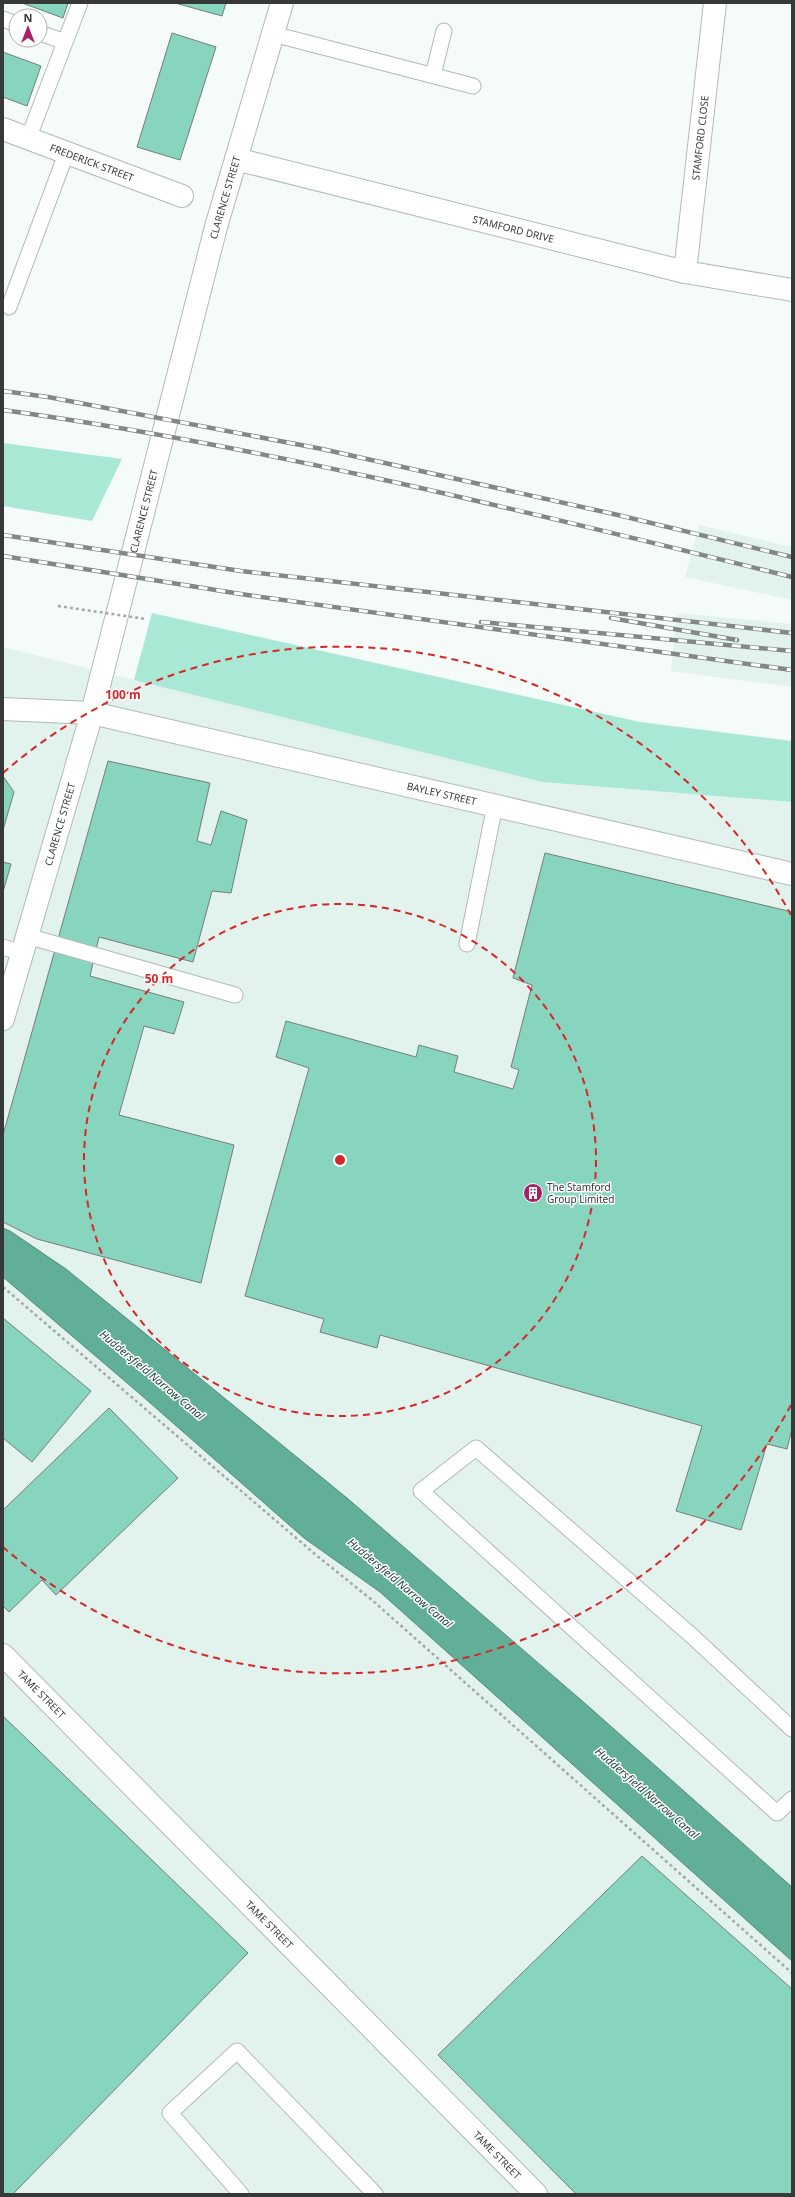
<svg xmlns="http://www.w3.org/2000/svg" width="795" height="2197" viewBox="0 0 795 2197" font-family="'Noto Sans',sans-serif">
<rect width="100%" height="100%" fill="#f4fbf8"/>
<path fill="#e2f2ed" d="M699 525 792 547V600L685 577Z
M677 613 792 624V687L671 671Z
M3 647 542 782 792 802V2194H3Z"/>
<path fill="#aae8d6" d="M3 443 122 459 92 521 3 506Z
M152 613 640 722 792 741V802L542 782 134 680Z"/>
<path fill="#61ae99" stroke="#548b7c" d="M3 1228 10 1231 66 1269 347 1498 588 1706 792 1887V1961L380 1592 304 1538 140 1394 3 1277Z"/>
<path fill="#87d5bf" stroke="#777d7b" d="M22 3H68L63 18Z
M175 3H226L222 16Z
M172 33 216 47 180 160 137 147Z
M3 52 41 66 27 106 3 97Z
M108 761 210 783 197 841 211 845 221 811 247 820 231 893 212 891 193 962 99 937 90 976 184 1002 174 1034 144 1026 119 1115 234 1145 201 1283 37 1239 3 1222V1135Z
M3 776 14 792 3 830Z
M545 853 792 912V1429L787 1449 767 1444 741 1530 676 1511 702 1426 380 1335 377 1348 320 1332 324 1319 245 1296 309 1068 276 1057 286 1021 416 1057 419 1045 458 1056 454 1072 513 1089 519 1070 511 1067 532 985 513 978Z
M3 862 11 864 3 892Z
M3 1318 91 1391 32 1462 3 1438Z
M109 1408 178 1478 56 1595 42 1580 9 1612 3 1606V1510Z
M3 1716 248 1953 13 2194H3Z
M642 1856 792 1989V2194H576L438 2055Z"/>
<g fill="none" stroke-linecap="round" stroke-linejoin="round">
<defs>
<path id="lane" d="M3 19 16 24
M40 33 65 42
M273 34 473 86
M433 75 444 31
M28 139 80 3
M9 307 66 154
M27 936 235 995
M467 944 495 805
M3 947 22 953
M792 1729 692 1636 476 1448 421 1491 777 1813 792 1799
M241 2194 170 2113 237 2051 375 2194"/>
<g id="street">
<path id="s1" d="M3 129 182 196"/>
<path id="s2" d="M236 159 685 272 792 290"/>
<path id="s3" d="M685 272 715 3"/>
<path id="s4" d="M3 1655 536 2194"/>
</g>
<g id="secondary">
<path id="s5" d="M3 709 92 713 792 874"/>
<path id="s6" d="M3 1019 92 713 216 227 282 3"/>
</g>
</defs>
<use href="#lane" stroke="#b3b9b7" stroke-width="17"/>
<use href="#street" stroke="#b3b9b7" stroke-width="24"/>
<use href="#secondary" stroke="#b3b9b7" stroke-width="24"/>
<path stroke="#a4a9a7" stroke-width="2.5" stroke-dasharray="3 3" stroke-linecap="butt" d="M3 1287 316 1555 372 1600 792 1973"/>
<use href="#lane" stroke="#fff" stroke-width="15"/>
<use href="#street" stroke="#fff" stroke-width="22"/>
<use href="#secondary" stroke="#fff" stroke-width="22"/>
<defs>
<path id="rail" d="M3 391 48 397 322 449 618 515 792 557
M3 410C270 447 531 513 792 577
M3 535 241 571 792 633
M3 556 247 595 792 670
M611 618 737 640
M481 622 792 651"/>
</defs>
<use href="#rail" stroke="#838886" stroke-width="4.5"/>
<use href="#rail" stroke="#fff" stroke-width="3" stroke-dasharray="9" stroke-linecap="butt"/>
<path stroke="#a4a9a7" stroke-width="2.5" stroke-dasharray="3 3" stroke-linecap="butt" d="M58 606 146 619"/>
</g>
<g fill="none" stroke="#d62828" stroke-width="2" stroke-dasharray="7 5">
<circle cx="340" cy="1160" r="256"/>
<path d="M791 1405A513 513 0 0 1 3 1547M3 773A513 513 0 0 1 791 915"/>
</g>
<defs>
<symbol id="building-disc" viewBox="-11 -11 22 22"><circle r="9.5" fill="#a71f67" stroke="#fff"/><path d="M-4-6H4V6H1V3H-1V6H-4ZM-2.5-4.3h1.7v1.8h-1.7ZM.8-4.3h1.7v1.8H.8ZM-2.5-1h1.7V.8h-1.7ZM.8-1h1.7V.8H.8Z" fill="#fff"/></symbol>
</defs>
<g fill-rule="evenodd">
<use href="#building-disc" x="522" y="1182" width="22" height="22"/>
</g>
<g text-anchor="middle" stroke-width="3" stroke-linejoin="round" paint-order="stroke">
<g font-size="10" fill="#363938" stroke="#fff">
<text dy="4" stroke="none"><textPath href="#s3" startOffset="135">STAMFORD CLOSE</textPath></text>
<text dy="4" stroke="none"><textPath href="#s1" startOffset="95">FREDERICK STREET</textPath></text>
<text dy="4" stroke="none"><textPath href="#s6" startOffset="851">CLARENCE STREET</textPath></text>
<text dy="4" stroke="none"><textPath href="#s2" startOffset="286">STAMFORD DRIVE</textPath></text>
<text dy="4" stroke="none"><textPath href="#s6" startOffset="527">CLARENCE STREET</textPath></text>
<text dy="4" stroke="none"><textPath href="#s5" startOffset="448">BAYLEY STREET</textPath></text>
<text dy="4" stroke="none"><textPath href="#s6" startOffset="203">CLARENCE STREET</textPath></text>
<text dy="4" stroke="none"><textPath href="#s4" startOffset="55">TAME STREET</textPath></text>
<text dy="4" stroke="none"><textPath href="#s4" startOffset="379">TAME STREET</textPath></text>
<text dy="4" stroke="none"><textPath href="#s4" startOffset="703">TAME STREET</textPath></text>
</g>
<g font-size="10" fill="#363938" stroke="#fff" text-anchor="start">
<text x="547" y="1191">The Stamford<tspan x="547" dy="12">Group Limited</tspan></text>
</g>
<g font-size="11" font-style="italic" fill="#163b31" stroke="#fff">
<text transform="translate(152 1375) rotate(40)" y="4">Huddersfield Narrow Canal</text>
<text transform="translate(400 1583) rotate(40)" y="4">Huddersfield Narrow Canal</text>
<text transform="translate(647 1793) rotate(41)" y="4">Huddersfield Narrow Canal</text>
</g>
</g>
<circle cx="340" cy="1160" r="6" fill="#d62828" stroke="#fff" stroke-width="2"/>
<g font-size="12" text-anchor="middle" font-weight="bold" fill="#d62828" stroke="#fff" stroke-width="3" stroke-linejoin="round" paint-order="stroke">
<text x="123" y="699">100 m</text>
<text x="159" y="983">50 m</text>
</g>
<rect width="795" height="2197" fill="none" stroke="#363938" stroke-width="8"/>
<g transform="translate(28 28)"><circle r="19" fill="#ffffff" stroke="#afb0af"/>
<path d="M0-3L7 15L0 10L-7 15Z" fill="#a71f67"/>
<text y="-6" font-size="11" font-weight="bold" text-anchor="middle" fill="#363938">N</text>
</g>
</svg>
